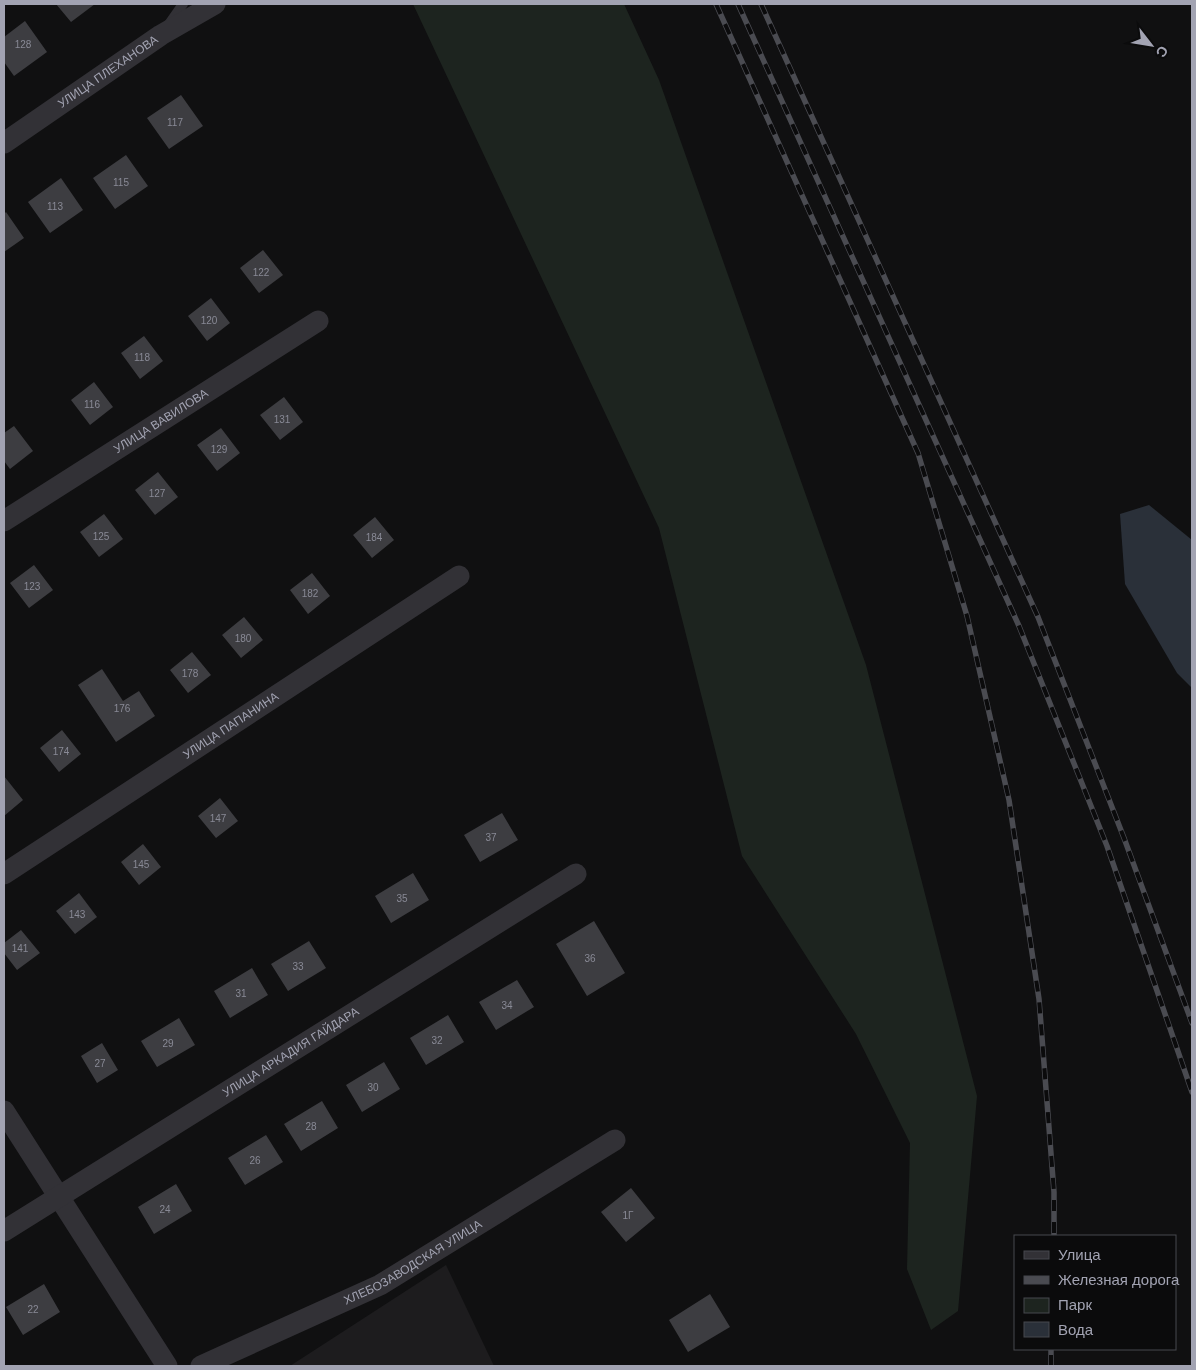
<svg xmlns="http://www.w3.org/2000/svg" width="1196" height="1370" viewBox="0 0 1196 1370" font-family="Arial,sans-serif">
<rect width="100%" height="100%" fill="#101011"/>
<path fill="#1d1c1e" d="M446 1265 494 1366H290Z"/>
<path fill="#1d241f" d="M413 4H624L659 80 866 665 977 1096 958 1311 931 1330 907 1269 910 1143 856 1034 742 856 659 528Z"/>
<path fill="#2a3039" d="M1149 505 1192 540V688L1177 673 1125 584 1120 514Z"/>
<path fill="#3d3d41" d="M56 4H95L71 22Z
M25 21 47 52 14 76 4 62V37Z
M181 95 203 126 169 149 147 118Z
M126 155 148 186 115 209 93 178Z
M61 178 83 210 50 233 28 202Z
M6 212 24 238 4 252V214Z
M263 250 283 275 259 293 240 268Z
M211 298 230 323 207 341 188 316Z
M144 336 163 361 140 379 121 353Z
M94 382 113 407 90 425 71 400Z
M284 397 303 422 280 440 260 415Z
M14 426 33 451 10 469 4 461V433Z
M221 428 240 453 217 471 197 445Z
M158 472 178 497 155 515 135 490Z
M104 514 123 539 99 557 80 532Z
M375 517 394 540 372 558 353 535Z
M34 565 53 590 29 608 10 583Z
M312 573 330 596 308 614 290 590Z
M244 617 263 640 241 658 222 635Z
M192 652 211 675 188 693 170 670Z
M102 669 123 701 139 691 155 716 116 742 78 685Z
M62 730 81 754 59 772 40 748Z
M4 776 23 800 4 816Z
M220 798 238 821 216 838 198 816Z
M502 813 518 840 480 862 464 835Z
M143 844 161 867 139 885 121 862Z
M413 873 429 900 391 923 375 896Z
M79 893 97 917 75 934 56 911Z
M594 921 625 973 587 996 556 944Z
M21 930 40 953 17 970 4 953V943Z
M309 941 326 968 288 991 271 964Z
M252 968 268 995 230 1018 214 991Z
M517 980 534 1007 496 1030 479 1002Z
M448 1015 464 1042 426 1065 410 1038Z
M179 1018 195 1045 157 1067 141 1041Z
M102 1043 118 1070 97 1083 81 1056Z
M384 1062 400 1089 362 1112 346 1085Z
M322 1101 338 1128 301 1151 284 1124Z
M266 1135 283 1162 245 1185 228 1158Z
M176 1184 192 1211 154 1234 138 1207Z
M631 1188 655 1218 626 1242 601 1212Z
M44 1284 60 1312 23 1335 6 1307Z
M710 1294 730 1327 688 1352 669 1320Z"/>
<g fill="none" stroke-linecap="round" stroke-linejoin="round">
<path stroke="#323136" stroke-width="10" d="M169 24 183 4"/>
<g stroke="#323136" stroke-width="21">
<path id="s1" d="M4 143 161 35 215 4"/>
<path id="s2" d="M4 521 318 321"/>
<path id="s3" d="M4 874 459 576"/>
<path d="M4 1111 167 1366"/>
<path id="s4" d="M4 1231 576 874"/>
<path id="s5" d="M201 1366 380 1285 615 1140"/>
</g>
<defs>
<path id="rail" d="M716 4 918 453 967 616 1009 800 1039 999 1054 1192V1236
M738 4 1019 626 1107 846 1192 1092
M761 4 1038 617 1124 838 1192 1023
M1051 1366V1349"/>
</defs>
<use href="#rail" stroke="#4a4b51" stroke-width="5.5"/>
<use href="#rail" stroke="#0b0b0c" stroke-width="4" stroke-dasharray="11" stroke-linecap="butt"/>
</g>
<g text-anchor="middle" stroke-width="4" stroke-linejoin="round" paint-order="stroke">
<g font-size="10" fill="#898a96">
<text x="23" y="48">128</text>
<text x="175" y="126">117</text>
<text x="121" y="186">115</text>
<text x="55" y="210">113</text>
<text x="261" y="276">122</text>
<text x="209" y="324">120</text>
<text x="142" y="361">118</text>
<text x="92" y="408">116</text>
<text x="282" y="423">131</text>
<text x="219" y="453">129</text>
<text x="157" y="497">127</text>
<text x="101" y="540">125</text>
<text x="374" y="541">184</text>
<text x="32" y="590">123</text>
<text x="310" y="597">182</text>
<text x="243" y="642">180</text>
<text x="190" y="677">178</text>
<text x="122" y="712">176</text>
<text x="61" y="755">174</text>
<text x="218" y="822">147</text>
<text x="491" y="841">37</text>
<text x="141" y="868">145</text>
<text x="402" y="902">35</text>
<text x="77" y="918">143</text>
<text x="20" y="952">141</text>
<text x="590" y="962">36</text>
<text x="298" y="970">33</text>
<text x="241" y="997">31</text>
<text x="507" y="1009">34</text>
<text x="437" y="1044">32</text>
<text x="168" y="1047">29</text>
<text x="100" y="1067">27</text>
<text x="373" y="1091">30</text>
<text x="311" y="1130">28</text>
<text x="255" y="1164">26</text>
<text x="165" y="1213">24</text>
<text x="628" y="1219">1Г</text>
<text x="33" y="1313">22</text>
</g>
<g font-size="12" fill="#a2a3b2" stroke="#0b0b0c">
<text dy="4" stroke="none"><textPath href="#s1" startOffset="126">УЛИЦА ПЛЕХАНОВА</textPath></text>
<text dy="4" stroke="none"><textPath href="#s2" startOffset="186">УЛИЦА ВАВИЛОВА</textPath></text>
<text dy="4" stroke="none"><textPath href="#s3" startOffset="271">УЛИЦА ПАПАНИНА</textPath></text>
<text dy="4" stroke="none"><textPath href="#s4" startOffset="338">УЛИЦА АРКАДИЯ ГАЙДАРА</textPath></text>
<text dy="4" stroke="none"><textPath href="#s5" startOffset="236">ХЛЕБОЗАВОДСКАЯ УЛИЦА</textPath></text>
</g>
</g>
<rect width="1196" height="1370" fill="none" stroke="#a2a3b2" stroke-width="10"/>
<rect x="1014" y="1235" width="162" height="115" fill="#0b0b0c" stroke="#47484e"/>
<rect x="1024" y="1251" width="25" height="8" fill="#323136" stroke="#47484e"/>
<text x="1058" y="1260" font-size="15" fill="#a2a3b2">Улица</text>
<rect x="1024" y="1276" width="25" height="8" fill="#4a4b51" stroke="#47484e"/>
<text x="1058" y="1285" font-size="15" fill="#a2a3b2">Железная дорога</text>
<rect x="1024" y="1298" width="25" height="15" fill="#1d241f" stroke="#47484e"/>
<text x="1058" y="1310" font-size="15" fill="#a2a3b2">Парк</text>
<rect x="1024" y="1322" width="25" height="15" fill="#2a3039" stroke="#47484e"/>
<text x="1058" y="1335" font-size="15" fill="#a2a3b2">Вода</text>
<g transform="translate(1151 45) rotate(121)" stroke="#0b0b0c" stroke-width="4" paint-order="stroke">
<path d="M0-4L9 19L0 12L-9 19Z" fill="#a2a3b2"/>
<text y="-8" font-size="14" font-weight="bold" text-anchor="middle" fill="#a2a3b2">С</text>
</g>
</svg>
